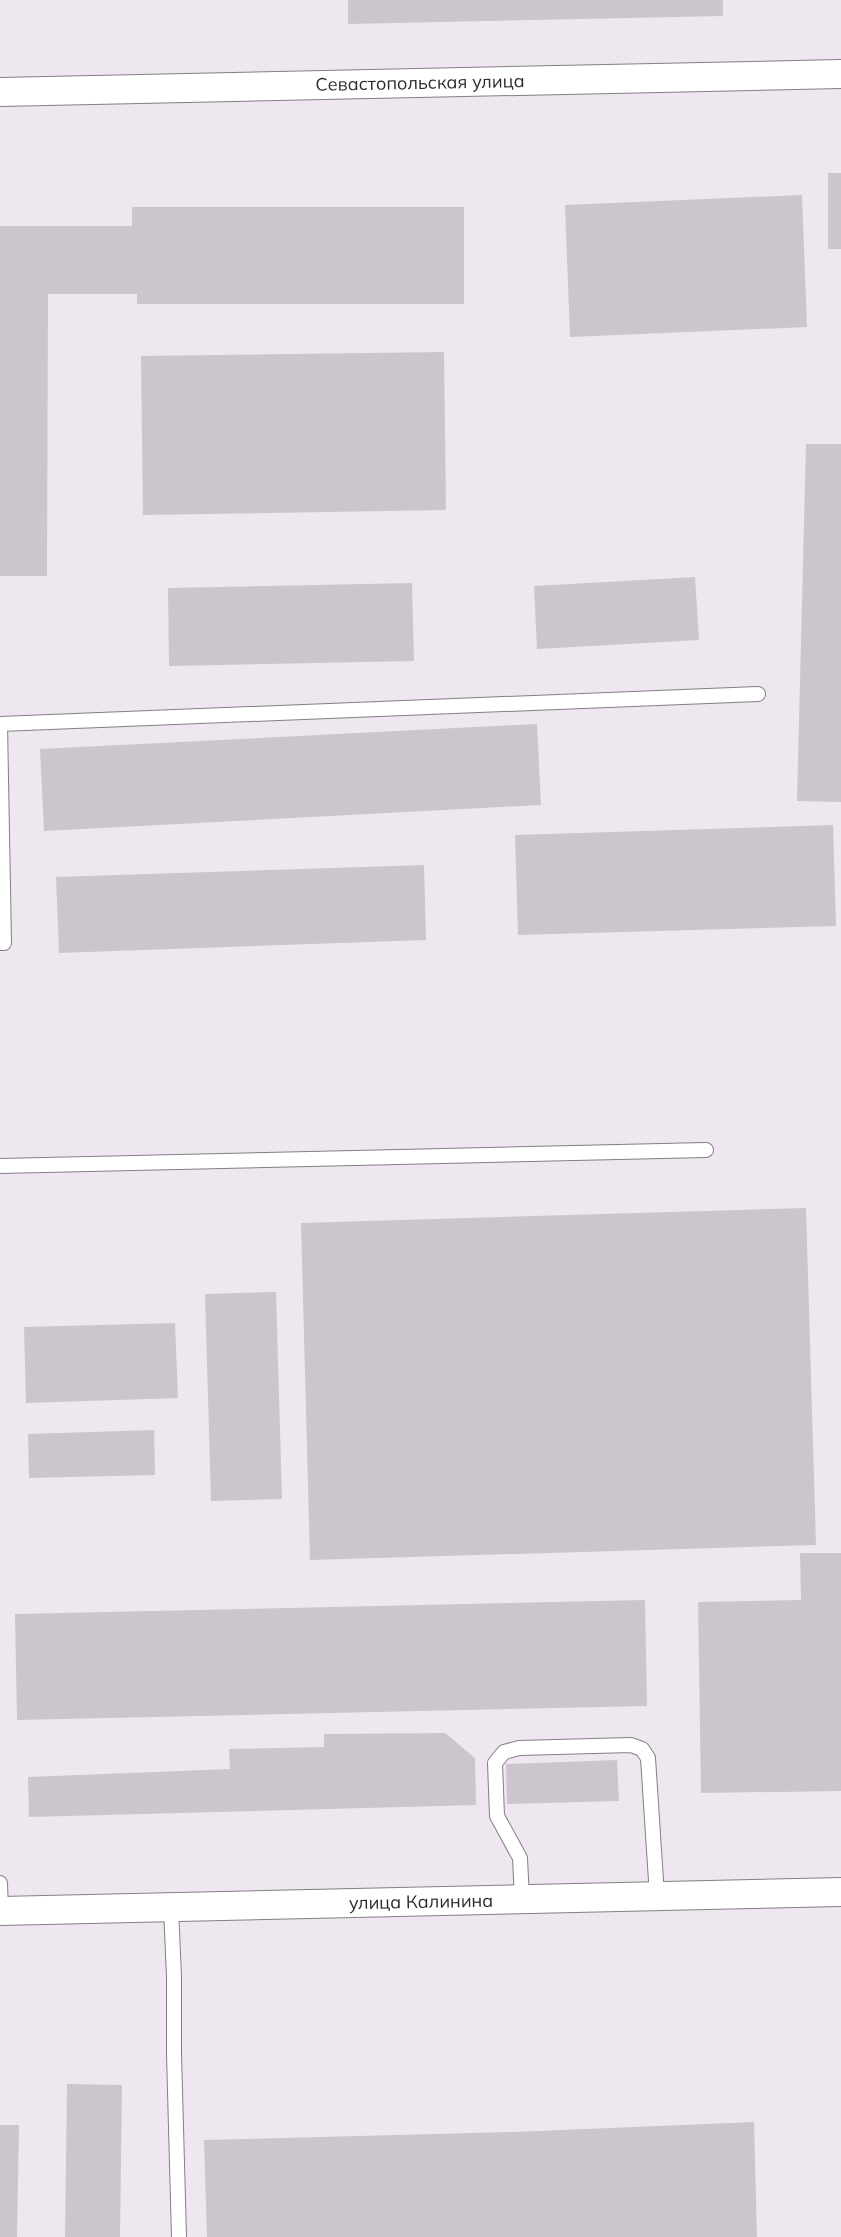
<svg xmlns="http://www.w3.org/2000/svg" width="841" height="2237" viewBox="0 0 841 2237" font-family="Mulish,sans-serif">
<rect width="100%" height="100%" fill="#eee7ef"/>
<path fill="#ccc5cd" d="M348 0H723V16L348 24Z
M828 173H841V249H828Z
M802 195 807 327 570 337 565 205Z
M132 207H464V304H137V294H48L47 576H0V226H132Z
M444 352 446 510 143 515 141 356Z
M806 444H841V802L797 801Z
M695 577 699 640 537 649 534 586Z
M412 583 414 661 169 666 168 588Z
M537 724 541 805 44 831 40 749Z
M833 825 836 926 518 935 515 835Z
M424 865 426 940 59 953 56 877Z
M806 1208 816 1545 310 1560 301 1223Z
M276 1292 282 1499 211 1501 205 1294Z
M175 1323 178 1398 26 1403 24 1327Z
M154 1430 155 1475 29 1478 28 1434Z
M800 1553H841V1791L701 1793 698 1602 801 1600Z
M645 1600 647 1706 17 1720 15 1614Z
M445 1733 475 1758 476 1805 29 1817 28 1777 230 1769 229 1749 324 1747V1734Z
M617 1760 619 1801 507 1804 506 1764Z
M67 2084 122 2085 120 2237H65Z
M754 2122 757 2237H207L204 2140 514 2132Z
M0 2125H19L17 2237H0Z"/>
<g fill="none" stroke-linecap="round" stroke-linejoin="round">
<defs>
<path id="service" d="M0 943H4L0 724 758 694
M0 1166 706 1150
M0 1883 1 1911
M522 1900 520 1858 497 1816 495 1763 504 1752 519 1748 631 1745 642 1749 648 1758 657 1896
M171 1908 174 1977V2054L179 2237"/>
<path id="tertiary" d="M0 92 841 74
M0 1911 841 1892"/>
</defs>
<use href="#service" stroke="#857e86" stroke-width="16"/>
<use href="#tertiary" stroke="#857e86" stroke-width="30"/>
<use href="#service" stroke="#fff" stroke-width="14"/>
<use href="#tertiary" stroke="#fff" stroke-width="28"/>
</g>
<g text-anchor="middle" stroke-width="5" stroke-linejoin="round" paint-order="stroke">
<g font-size="18" fill="#2d2a2d" stroke="#fff">
<text transform="translate(420 83) rotate(-1)" y="6">Севастопольская улица</text>
<text transform="translate(421 1902) rotate(-1)" y="6">улица Калинина</text>
</g>
</g>
</svg>
